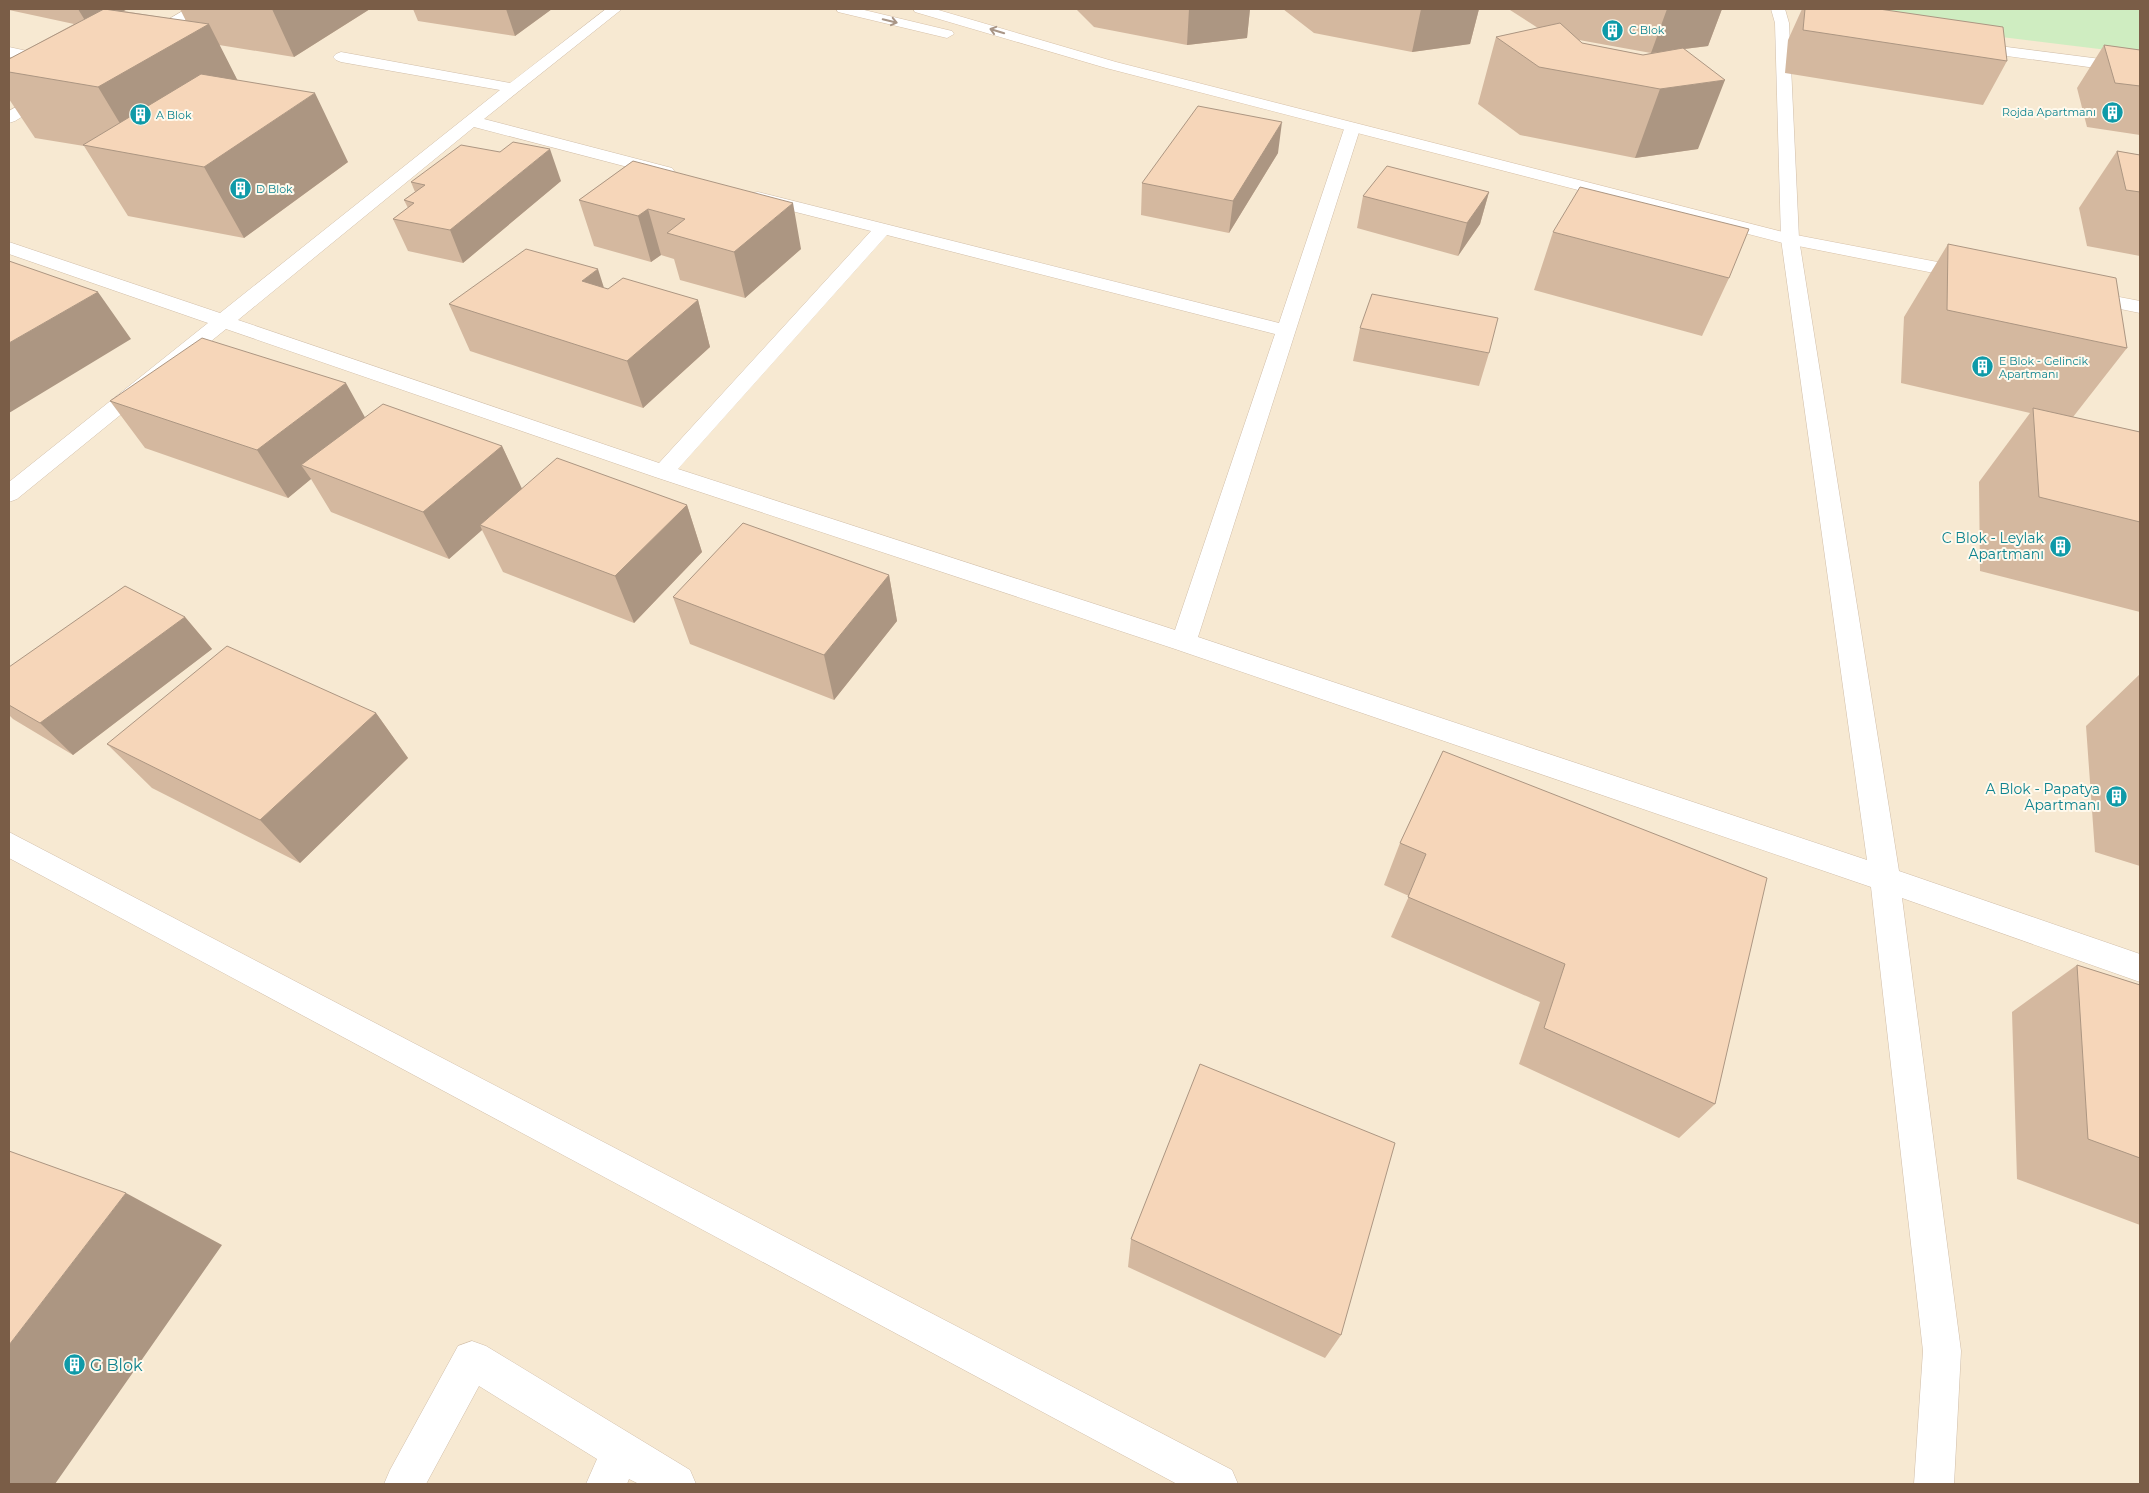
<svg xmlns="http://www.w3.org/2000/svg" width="2149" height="1493" viewBox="0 0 2149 1493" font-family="Montserrat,sans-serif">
<rect width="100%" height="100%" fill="#fef6e4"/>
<path fill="#f7e9d2" d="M9 9H2140V1484H9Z"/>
<path fill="#cfedc1" d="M1812 9H2140V54L1814 14Z"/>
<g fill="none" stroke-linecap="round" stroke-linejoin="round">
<defs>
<path id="lane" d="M472 1341 486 1346 690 1470 696 1484H639L629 1479 627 1484H586L597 1459 479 1386 426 1484H384L390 1470 458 1346Z"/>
<path id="street" d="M186 9H203L150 41 145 43 137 38Z
M606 9H622L484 119 672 168 675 172 672 176 666 177 474 127 238 320 659 463 871 231 752 201 749 197 752 193 758 192 1279 323 1344 129 1346 125H1358L1360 129 1198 637 1867 860 1781 239 1775 23 1771 9H1785L1789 23 1799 239 1899 871 2140 954V982L1902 898 1961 1351 1954 1484H1914L1923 1351 1871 887 1175 649 655 477 226 329 17 499 9 502V482L208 323 9 254V242L220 313 500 90 341 62 336 60 333 57 336 54 341 52 510 83ZM887 235 1275 334 1175 630 678 469Z
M1968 42 2140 64V74L1963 50 1960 47 1963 44Z
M9 47 59 58 62 61 54 66 9 57Z
M50 88 56 90 58 93 56 96 15 121 9 123V111Z
M9 832 1232 1470 1238 1484H1177L9 858Z"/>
<path id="secondary" d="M836 9H860L952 31 954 34 947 38 838 12Z
M913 9H935L1116 62 1791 234 1969 268 1976 270 1979 274 1976 278 1969 280 1783 243 1106 68 915 12Z
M2083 290 2140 301V313L2076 300 2073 296 2076 292Z"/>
</defs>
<use href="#lane" stroke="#d1bea9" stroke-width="1"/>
<use href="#street" stroke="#d1bea9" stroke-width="1"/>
<use href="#secondary" stroke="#d7c1a9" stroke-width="1"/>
<use href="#lane" fill="#fff" fill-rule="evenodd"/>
<use href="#street" fill="#fff" fill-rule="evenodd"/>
<use href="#secondary" fill="#fff" fill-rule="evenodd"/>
</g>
<path fill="#d4b89f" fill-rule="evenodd" d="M9 9H128L123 11 186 21 180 9H370L294 57 219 45 237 80 348 162 244 238 128 216 84 146 35 138 9 99V59L74 24 9 10Z
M413 9H552L515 36 418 21Z
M1076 9H1250L1247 38 1187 45 1094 27Z
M1283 9H1479L1470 44 1412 52 1314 33Z
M1511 9H1722L1708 46 1685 49 1698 149 1635 158 1520 135 1478 104 1496 37 1538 28 1510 10ZM1579 40 1651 53 1643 55 1582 43Z
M1802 9H1879L2007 61 1983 105 1785 73 1788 40Z
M2104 45 2140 50V135L2087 127 2077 88Z
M2117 151 2140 155V256L2087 246 2079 208Z
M1278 153 1229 233 1141 215 1142 183Z
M633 161 801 249 745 298 680 280 674 259 661 255 651 262 594 246 579 200Z
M561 181 463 263 408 251 393 219 408 208 404 200 415 192 411 182Z
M1489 192 1480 224 1458 256 1357 228 1363 196Z
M1553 232 1729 278 1702 336 1534 290Z
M1948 244 2127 348 2073 417 2140 432V612L1980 571 1979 482 2030 413 1901 383 1904 317Z
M604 288 608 289 698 300 710 347 643 408 470 351 449 304Z
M1360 328 1489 353 1479 386 1353 361Z
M110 401 365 417 502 446 521 489 687 505 702 552 634 623 503 572 482 530 449 559 331 512 311 479 288 498 145 448Z
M889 575 897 621 834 700 690 644 673 597Z
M185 617 212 649 73 755 13 719 9 715V667Z
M2140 674V866L2095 852 2086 726Z
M376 713 408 758 300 863 152 788 107 744Z
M1443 751 1715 1104 1679 1138 1519 1064 1540 1002 1391 937 1409 896 1384 885 1400 843Z
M2077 965 2140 985V1225L2017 1179 2012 1012Z
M1131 1239 1341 1335 1325 1358 1128 1267Z"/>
<path fill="#ac9682" d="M78 9H128L89 27Z
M272 9H370L294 57Z
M506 9H552L515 36Z
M1189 9H1250L1247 38 1187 45Z
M1421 9H1479L1470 44 1412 52Z
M1667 9H1722L1708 46 1651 53Z
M209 24 243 91 139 155 98 87Z
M1725 80 1698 149 1635 158 1660 89Z
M315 93 348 162 244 238 204 167Z
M1282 122 1278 153 1229 233 1233 201Z
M550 149 561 181 463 263 450 230Z
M1489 192 1480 224 1458 256 1467 223Z
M793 203 801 249 745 298 734 252Z
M648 209 661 255 651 262 638 216Z
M598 269 613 316 582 281Z
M98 292 131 339 9 413V343Z
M698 300 710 347 643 408 627 361Z
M346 383 372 430 301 465 311 479 288 498 257 450Z
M502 446 524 493 480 525 482 530 449 559 423 512Z
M687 505 702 552 634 623 615 576Z
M889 575 897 621 834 700 824 655Z
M185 617 212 649 73 755 40 723Z
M376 713 408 758 300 863 260 820Z
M126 1193 222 1245 55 1484H9V1345Z"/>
<path fill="#f6d6b9" stroke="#ac9682" d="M104 9 209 24 98 87 9 72V59Z
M1805 9H1879L2003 27 2007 61 1803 30Z
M1560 23 1582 43 1643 55 1683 48 1725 80 1660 89 1539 67 1496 37Z
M2104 45 2140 50V86L2115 83Z
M201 74 315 93 204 167 83 145Z
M1198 106 1282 122 1233 201 1142 183Z
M513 142 550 149 450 230 393 219 414 203 404 200 425 185 411 182 461 145 500 152Z
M2117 151 2140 155V192L2126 190Z
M633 161 793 203 734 252 667 233 685 219 648 209 638 216 579 200Z
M1387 166 1489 192 1467 223 1363 196Z
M1580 187 1749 229 1729 278 1553 232Z
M1948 244 2116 278 2127 348 1947 310Z
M526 249 598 269 582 281 608 289 623 278 698 300 627 361 449 304Z
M9 261 98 292 9 343Z
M1372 294 1498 318 1489 353 1360 328Z
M202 338 346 383 257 450 110 401Z
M383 404 502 446 423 512 301 465Z
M2033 408 2140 432V522L2039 497Z
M557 458 687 505 615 576 480 525Z
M743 523 889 575 824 655 673 597Z
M125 586 185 617 40 723 9 705V667Z
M227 646 376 713 260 820 107 744Z
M1443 751 1767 878 1715 1104 1544 1028 1565 964 1408 897 1426 854 1400 843Z
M2077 965 2140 985V1158L2088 1139Z
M1200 1064 1395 1143 1341 1335 1131 1239Z
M9 1151 126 1193 9 1345Z"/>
<defs><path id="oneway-shaft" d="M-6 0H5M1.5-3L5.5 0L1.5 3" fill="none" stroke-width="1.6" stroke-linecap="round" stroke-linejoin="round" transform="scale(1.25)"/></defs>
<g stroke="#a99687">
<use href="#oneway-shaft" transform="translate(890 21) rotate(14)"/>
<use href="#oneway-shaft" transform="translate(997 31) rotate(-163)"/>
</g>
<defs>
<symbol id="building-disc" viewBox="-11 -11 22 22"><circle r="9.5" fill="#0f9aa8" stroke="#fff9ec"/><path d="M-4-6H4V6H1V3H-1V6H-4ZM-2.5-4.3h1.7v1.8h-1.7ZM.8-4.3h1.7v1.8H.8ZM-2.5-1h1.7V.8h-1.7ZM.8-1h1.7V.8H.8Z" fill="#fff"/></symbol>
</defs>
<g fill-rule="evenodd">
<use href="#building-disc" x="1600" y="18" width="25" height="25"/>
<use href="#building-disc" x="2100" y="100" width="25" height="25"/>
<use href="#building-disc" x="128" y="102" width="25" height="25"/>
<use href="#building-disc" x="228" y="176" width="25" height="25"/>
<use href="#building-disc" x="1970" y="354" width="25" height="25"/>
<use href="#building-disc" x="2048" y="534" width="25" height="25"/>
<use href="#building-disc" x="2104" y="784" width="25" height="25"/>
<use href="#building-disc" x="62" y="1352" width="25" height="25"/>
</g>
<g text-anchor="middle" stroke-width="4" stroke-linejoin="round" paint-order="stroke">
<g font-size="11" fill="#0d838f" stroke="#fff9ec" text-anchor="start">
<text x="1629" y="34">C Blok</text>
<text x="2096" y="116" text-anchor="end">Rojda Apartmanı</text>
<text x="156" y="119">A Blok</text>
<text x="256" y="193">D Blok</text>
<text x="1999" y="365">E Blok - Gelincik<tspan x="1999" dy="13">Apartmanı</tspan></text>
</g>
<g font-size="14" fill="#0d838f" stroke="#fff9ec" text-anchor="end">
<text x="2044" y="543">C Blok - Leylak<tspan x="2044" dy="16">Apartmanı</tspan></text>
<text x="2100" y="794">A Blok - Papatya<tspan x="2100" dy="16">Apartmanı</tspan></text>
</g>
<g font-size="16" fill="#0d838f" stroke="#fff9ec" text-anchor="start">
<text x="90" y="1371">G Blok</text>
</g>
</g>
<rect width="2149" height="1493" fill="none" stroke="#7a5d47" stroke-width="20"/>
</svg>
